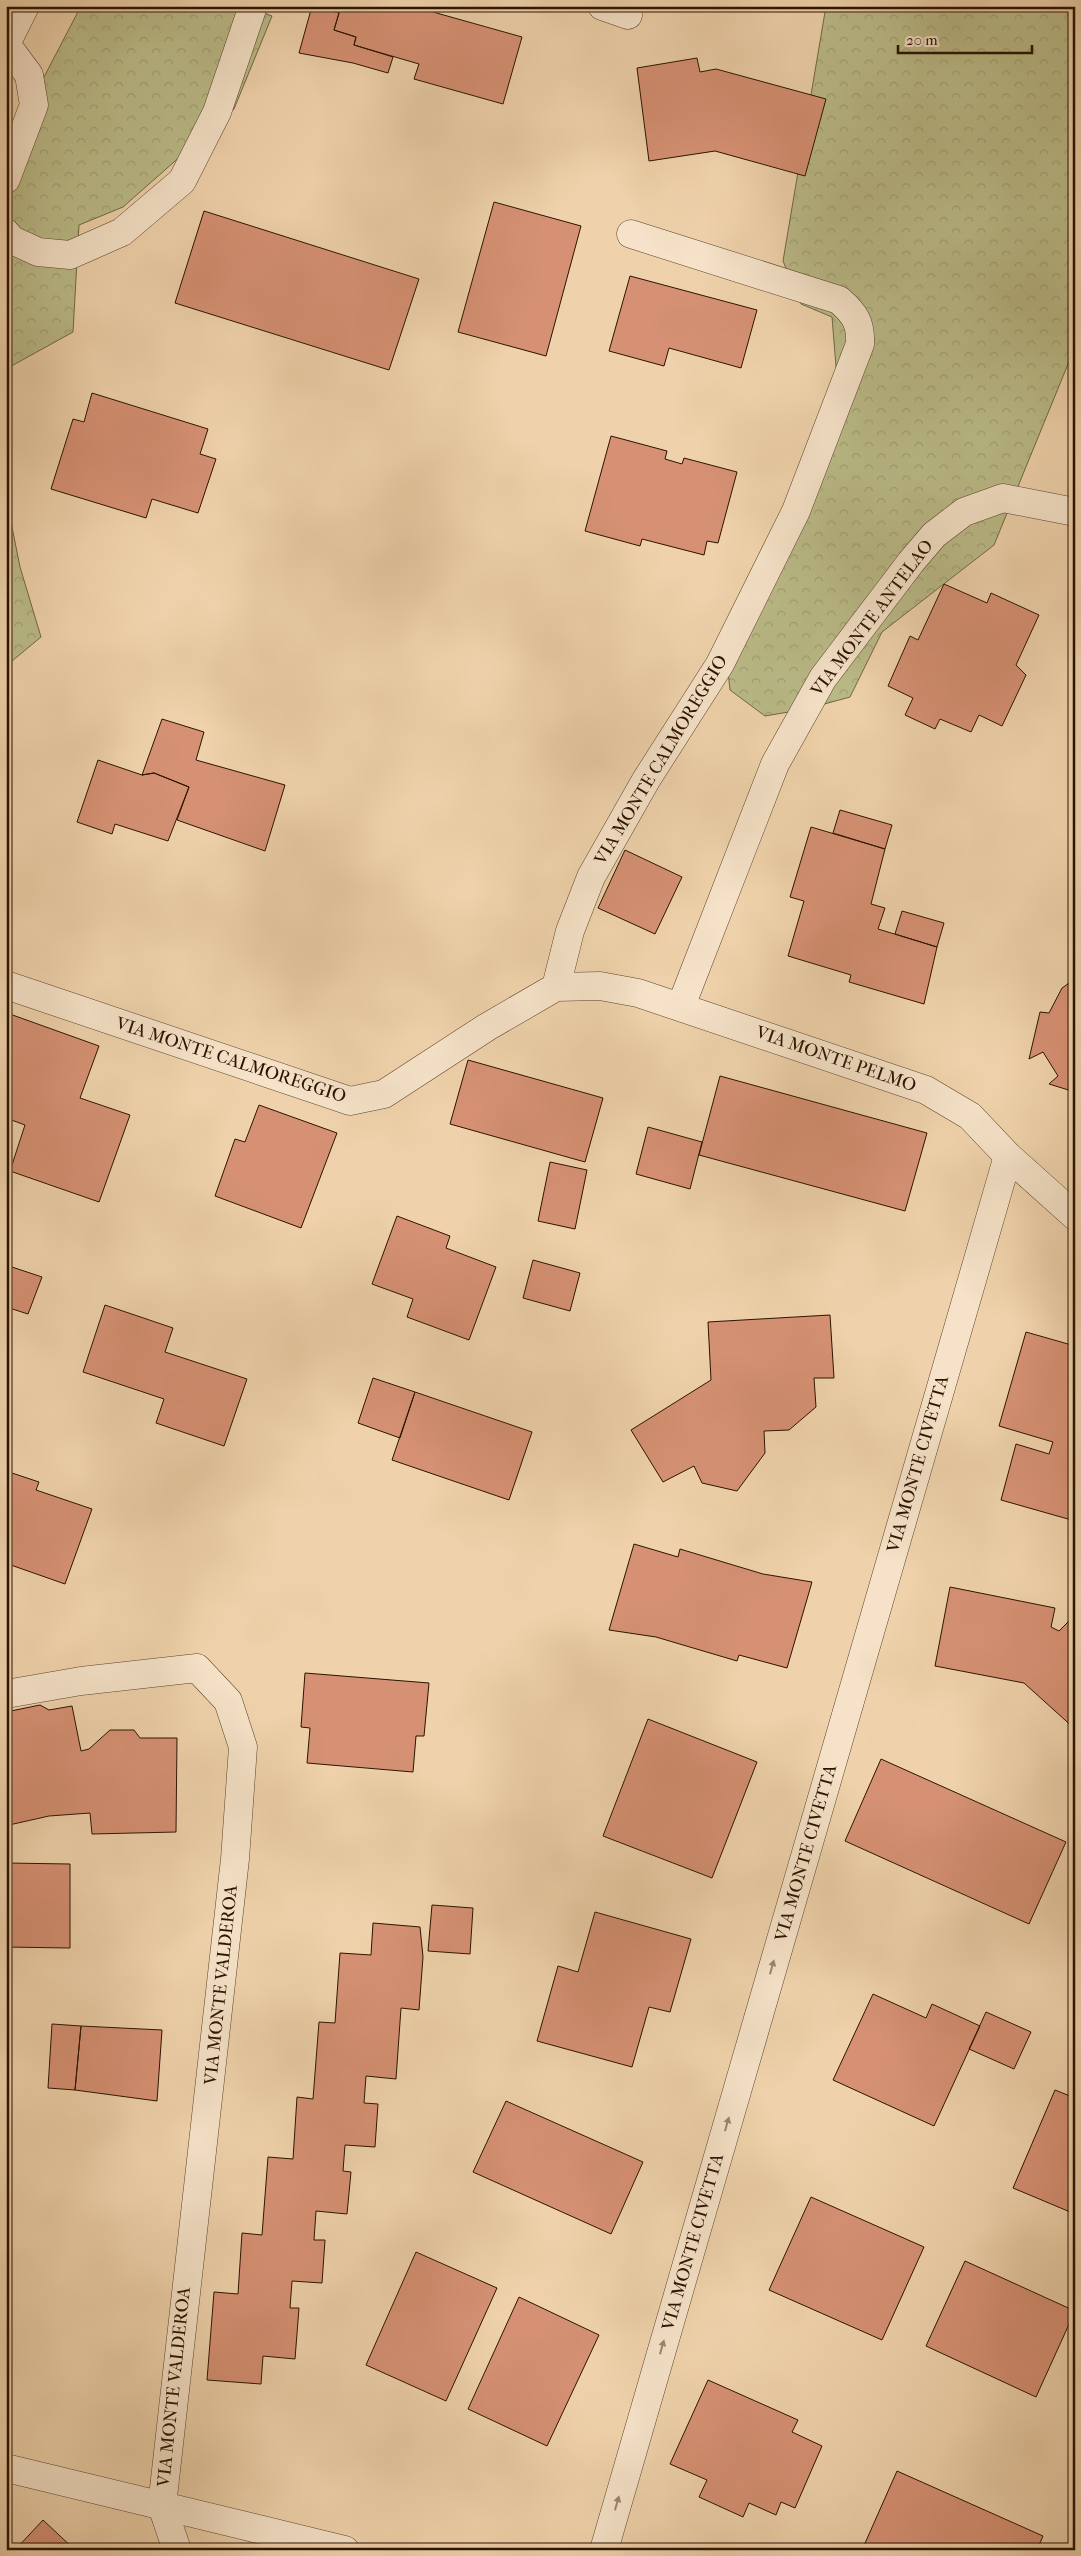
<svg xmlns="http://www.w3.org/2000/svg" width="1081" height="2556" font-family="'IM FELL French Canon',serif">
	<defs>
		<pattern id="forest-crowns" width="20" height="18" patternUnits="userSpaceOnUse" patternTransform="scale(1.25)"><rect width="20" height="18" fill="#babb88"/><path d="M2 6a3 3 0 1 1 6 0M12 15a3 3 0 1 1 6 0" fill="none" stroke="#a0a074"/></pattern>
	</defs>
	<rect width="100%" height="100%" fill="#efd2ab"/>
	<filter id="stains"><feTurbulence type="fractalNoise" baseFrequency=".004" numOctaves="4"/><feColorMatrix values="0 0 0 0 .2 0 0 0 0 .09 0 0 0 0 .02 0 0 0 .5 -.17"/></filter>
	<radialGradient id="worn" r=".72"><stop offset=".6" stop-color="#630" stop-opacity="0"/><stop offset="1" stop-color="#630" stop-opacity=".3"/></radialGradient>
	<path fill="url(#forest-crowns)" stroke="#726744" d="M81,6H247L272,16L234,109L123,207L79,225L73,332L6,369V150Z
		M826,6H1075V347L994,545L882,632L850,697L806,709L765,716L730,690L725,644L838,391L832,317L801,304L783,261Z
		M6,497L20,567L41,637L6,666Z"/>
	<path fill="#d69174" stroke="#2b1300" d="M312,6L339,13L334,30L356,37L354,45L393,57L388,73L353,63L299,53Z
		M341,6H435L433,12L522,37L503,104L414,79L419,64L354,45L356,37L334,30Z
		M697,58L700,72L716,69L826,99L805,176L715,151L649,161L637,68Z
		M494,202L581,226L546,356L458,332Z
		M204,211L419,279L389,370L175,303Z
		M630,276L757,310L741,368L669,348L664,366L609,351Z
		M92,393L208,429L200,454L216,459L198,513L152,499L146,518L51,489L73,419L84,422Z
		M611,436L667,451L665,459L682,464L684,458L737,472L718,543L707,541L704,555L642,539L640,546L585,531Z
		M944,584L987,603L991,593L1039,615L1016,665L1026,675L1002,726L979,715L971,732L940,719L935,729L905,715L913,698L888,686L910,636L918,640Z
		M162,719L204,732L196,760L285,785L265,851L177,820L189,787L154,773L142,775Z
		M98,760L142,775L154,773L189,787L168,841L115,824L112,834L77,822Z
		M840,810L892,825L885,849L833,833Z
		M811,827L885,849L871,904L885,908L878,929L937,947L924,1004L849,982L851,975L788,956L804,901L790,897Z
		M625,850L682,877L655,934L598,908Z
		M902,911L944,923L937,947L895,934Z
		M1075,979V1092L1049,1084L1058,1076L1043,1052L1029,1059L1040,1012L1049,1013L1062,988Z
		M7,1013L99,1046L80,1098L130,1115L99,1202L10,1171L25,1125L6,1118Z
		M468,1060L603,1098L585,1162L450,1124Z
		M720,1076L927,1133L905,1211L699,1155Z
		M259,1105L337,1133L301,1228L215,1196L235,1139L245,1142Z
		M648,1127L702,1142L690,1189L636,1174Z
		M550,1162L587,1170L575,1229L538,1221Z
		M397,1216L450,1236L446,1248L496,1267L469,1340L407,1317L413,1299L372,1284Z
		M533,1260L580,1273L570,1311L523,1298Z
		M6,1265L42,1277L28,1314L6,1307Z
		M105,1305L173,1328L165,1352L247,1379L224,1446L156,1423L164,1399L83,1372Z
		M830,1315L834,1378H814L816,1407L789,1430L764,1431L765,1453L737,1491L702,1483L694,1466L663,1482L631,1430L711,1380L708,1322Z
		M1026,1332L1075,1346L1073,1380L1075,1381V1521L1001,1500L1016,1444L1049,1454L1053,1442L999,1426Z
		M373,1378L415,1392L400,1438L358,1423Z
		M415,1392L532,1432L509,1500L392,1460Z
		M6,1471L39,1482L36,1490L92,1509L65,1584L8,1564L6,1568Z
		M634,1544L678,1557L680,1549L763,1574L812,1582L787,1668L739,1655L737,1661L656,1637L609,1630Z
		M950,1587L1055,1608L1051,1627L1059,1631L1075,1615V1729L1024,1683L935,1666Z
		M305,1673L429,1683L424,1736H416L413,1772L307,1763L310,1728L301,1727Z
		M40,1705L49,1710L72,1706L81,1751L89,1749L110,1730H134L140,1738H177L176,1832L92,1834L90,1813L49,1816L9,1825L6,1806V1712Z
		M648,1719L757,1762L712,1878L603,1836Z
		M881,1759L1066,1842L1029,1924L845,1841Z
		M6,1863L70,1864V1948L6,1947Z
		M432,1905L473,1908L470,1954L428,1951Z
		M595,1912L691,1939L670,2012L649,2007L632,2067L537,2041L558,1966L578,1972Z
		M373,1923L420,1927L423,1957L419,2010L401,2008L396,2079L366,2076L364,2103L378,2104L375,2147L345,2145L343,2171L351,2172L347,2214L316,2211L314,2240H325L322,2283L292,2281L290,2308H299L295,2359L263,2356L261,2384L207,2380L214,2292L238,2294L242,2233L262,2235L268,2157L293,2159L297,2097L313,2099L319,2022L335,2023L340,1953L371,1955Z
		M873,1994L926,2018L932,2004L980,2026L934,2126L833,2080Z
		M986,2012L1031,2032L1014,2069L969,2049Z
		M52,2024L81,2026L75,2090L48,2088Z
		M81,2026L162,2030L157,2101L75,2090Z
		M1055,2090L1075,2098V2214L1013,2188Z
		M506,2101L643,2162L611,2234L473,2172Z
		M811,2197L924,2247L882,2340L769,2290Z
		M416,2252L497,2288L446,2401L366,2365Z
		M965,2261L1075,2311L1036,2397L926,2346Z
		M519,2297L599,2335L547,2446L468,2409Z
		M708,2380L798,2420L792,2432L822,2446L795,2508L781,2502L776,2515L749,2503L743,2517L699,2497L707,2480L670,2464Z
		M897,2471L1043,2536L1037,2550H862Z
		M43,2520L75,2550H15Z"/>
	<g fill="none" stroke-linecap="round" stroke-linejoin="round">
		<defs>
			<path id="street" d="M602,6L628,15
				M6,44L29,75L34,105L6,179
				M6,44L25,6
				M6,233L12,240L38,252L70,255L122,232L182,181L217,112L253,6
				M6,985L350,1101L384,1094L487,1027L556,987L570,931L591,877L646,780L720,664L796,511L860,344C861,323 855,314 839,300L631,234
				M556,987L600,986L638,993L926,1090L970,1116L1008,1156L1075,1216
				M681,1006L775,764L823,678L911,562L934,535L964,512L1003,498L1075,512
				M6,1694L81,1681L197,1668L228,1701L243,1747L235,1859L162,2506L177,2550
				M6,2468L345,2550
				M604,2550L1008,1156"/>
		</defs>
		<use href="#street" stroke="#5c432b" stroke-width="29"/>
		<use href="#street" stroke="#f5e2c8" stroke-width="28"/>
	</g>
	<defs><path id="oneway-solid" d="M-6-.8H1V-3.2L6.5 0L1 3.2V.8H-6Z" transform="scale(1.25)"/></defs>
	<g fill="#9a856e">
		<use href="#oneway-solid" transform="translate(772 1967) rotate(-74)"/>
		<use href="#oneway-solid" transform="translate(727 2124) rotate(-74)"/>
		<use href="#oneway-solid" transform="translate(662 2347) rotate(-74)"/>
		<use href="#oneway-solid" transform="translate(617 2503) rotate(-74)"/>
	</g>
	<g text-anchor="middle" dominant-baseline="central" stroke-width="5" stroke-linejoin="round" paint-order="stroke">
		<g font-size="18" fill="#2b1300" stroke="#f5e2c8">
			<text transform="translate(872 618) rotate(-53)">VIA MONTE ANTELAO</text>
			<text transform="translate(661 760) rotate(-59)">VIA MONTE CALMOREGGIO</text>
			<text transform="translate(836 1059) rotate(19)">VIA MONTE PELMO</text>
			<text transform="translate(231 1060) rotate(18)">VIA MONTE CALMOREGGIO</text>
			<text transform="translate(918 1464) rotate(-74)">VIA MONTE CIVETTA</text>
			<text transform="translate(806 1853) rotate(-74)">VIA MONTE CIVETTA</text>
			<text transform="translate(221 1985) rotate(-84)">VIA MONTE VALDEROA</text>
			<text transform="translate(693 2242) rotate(-74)">VIA MONTE CIVETTA</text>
			<text transform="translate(174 2387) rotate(-84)">VIA MONTE VALDEROA</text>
		</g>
	</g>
	<rect width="1081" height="2556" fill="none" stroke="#efd2ab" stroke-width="25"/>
	<rect x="8" y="8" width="1066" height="2541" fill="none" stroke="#2b1300" stroke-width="2.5"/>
	<rect x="12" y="12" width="1056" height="2531" fill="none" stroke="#2b1300"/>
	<path d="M898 45v8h134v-8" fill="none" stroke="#2b1300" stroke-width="2.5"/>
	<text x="906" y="45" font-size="15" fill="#2b1300" stroke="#f5e2c8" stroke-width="4" paint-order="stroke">20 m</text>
	<rect width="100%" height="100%" filter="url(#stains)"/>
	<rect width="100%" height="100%" fill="url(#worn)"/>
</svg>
